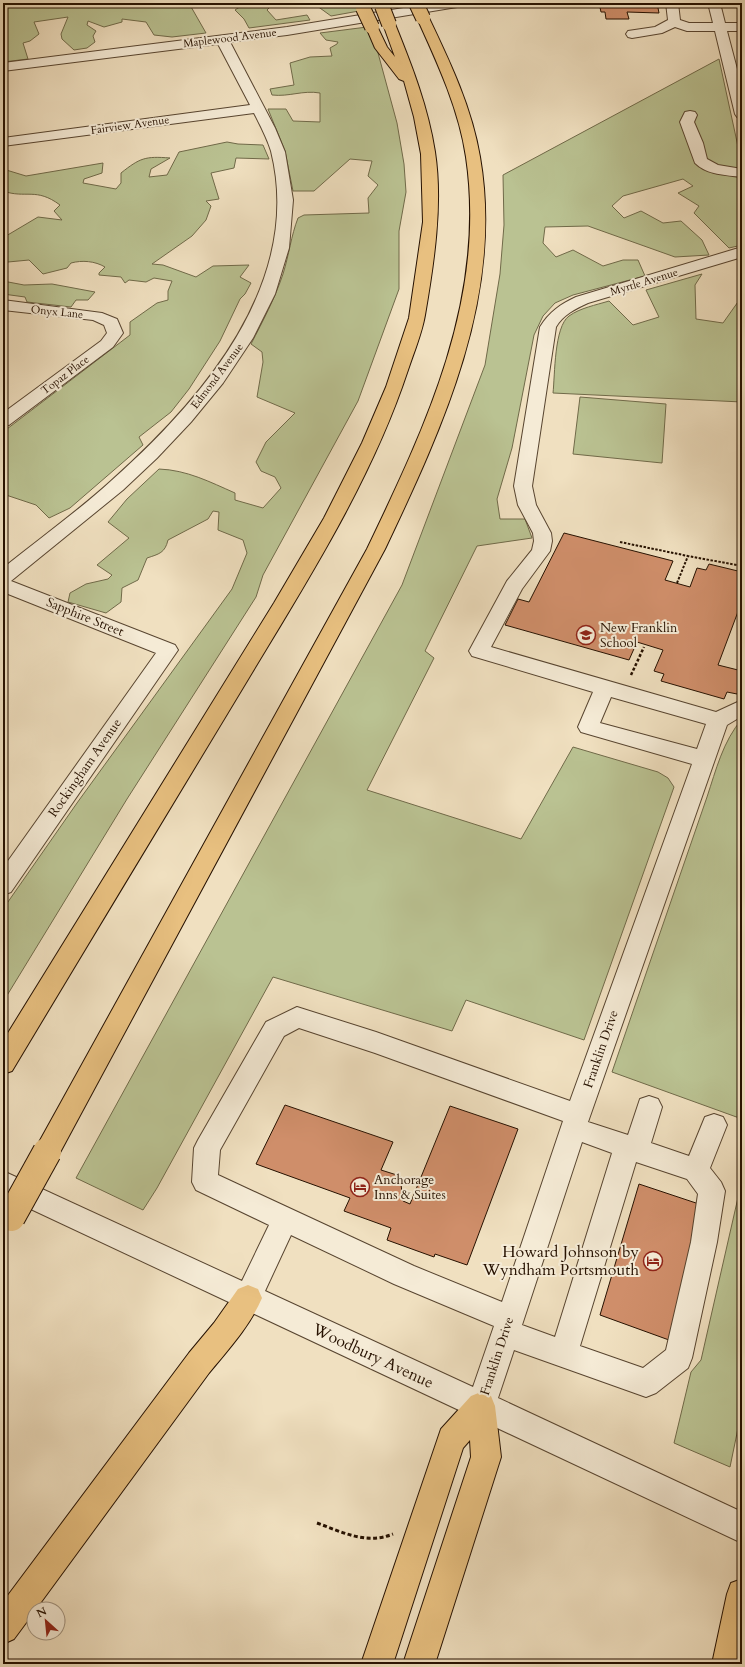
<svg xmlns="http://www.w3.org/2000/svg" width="745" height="1667" font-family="Cardo,serif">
	<rect width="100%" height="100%" fill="#f0e0c0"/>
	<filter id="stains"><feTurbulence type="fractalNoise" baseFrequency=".005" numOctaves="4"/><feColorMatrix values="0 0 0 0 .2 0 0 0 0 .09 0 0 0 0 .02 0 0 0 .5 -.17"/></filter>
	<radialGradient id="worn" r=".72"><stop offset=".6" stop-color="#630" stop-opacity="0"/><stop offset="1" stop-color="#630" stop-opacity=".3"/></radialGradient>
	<path fill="#bac292" stroke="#706a49" d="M3,3H197L190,5L206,33L172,37L154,35L146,22L122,19V22L104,27L88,21L87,25L96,31L93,36L95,42L87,48L74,50L62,39L61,34L68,17L34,22L39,34L30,41L23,43L28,59L3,62Z
		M222,3H274L267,10L276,20L307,15L310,20L249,28L244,19L235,10L241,6Z
		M313,3H356L359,11L331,16Z
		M367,27L378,53L397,123L404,164L406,192L399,231V289L358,401L263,575L256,597L127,799L3,1002V909L77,803L232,589L247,553L243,540L218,530L219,512L213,511L208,519L168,540C165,553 159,554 147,558L138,580L122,588L121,602L106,613L68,602L70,593L86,584L108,579L112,575L97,565L129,538L108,522L127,499L159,469C187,470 210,482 235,493V500L263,508L281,488L275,477L261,471L256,462L266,442L295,413L257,397L263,362L262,352L251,344C263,321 275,298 283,274C289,255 291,236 298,218L304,215L369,213L368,198L378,185L368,176L372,161L350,159L314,191H293L285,151L268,109H286L293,121L320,122V93C303,90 289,97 272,95L270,89L294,85L290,63L310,57L332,56L330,48L337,44L338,42L326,40L320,33Z
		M719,59L742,165V245L729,248L694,213L699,206L678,193L693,186L683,179L623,196L612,206L624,218L641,211L663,223L681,221L702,240L709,255L675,257L588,226L545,227L543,243L556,257L573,250L603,266L623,260H638L645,276L573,295L555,303L543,316L534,335L512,448L497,499L500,519H525L532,538L477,546L425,651L434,658L367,790L521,839L573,747L658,772L668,778L674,787L584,1040L466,1000L452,1031L273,977L157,1188L143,1210L76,1178L402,585L485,365L500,274L504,225L503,175Z
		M227,142L238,144L263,145L269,159L236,158L234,168L211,173L219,199L206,201L211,206L206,220L192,236L152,264L163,265L196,277L213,266L249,265L240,277L251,283L245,294L240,299L220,341L189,389L171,412L139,437L143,445L70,508L49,518L36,505L3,494V432L130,335V322L157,303L168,300V291L172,281L154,278L146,282L129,280L125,283L121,277L99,275V273L105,267C95,261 82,260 71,263L67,268L43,274L29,260L8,262L3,267V235L6,236L38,217L62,220L54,211L60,205C36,187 26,199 3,191V169L26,176L103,163L102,173L84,179L83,183L116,189L121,183V173C140,158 145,156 170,158L151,169L149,177L167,175L179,152Z
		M702,274L695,285L696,319L723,323L740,299L742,298V402L553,393C555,375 554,327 569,316C580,308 596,305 609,301L633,325L659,317L646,290Z
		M3,281L24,285L52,284L95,292L88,300H76L71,307L27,302L25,297L3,294Z
		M580,397L666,404L662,463L573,454Z
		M742,719V1119L612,1072L707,797C716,770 723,741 742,719Z
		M742,1180V1409L730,1467L674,1443L691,1372L701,1360Z"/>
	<path fill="#cf8e6a" stroke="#261100" d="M599,3H657L659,13L627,12L629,19H606L605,12H601Z
		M564,533L673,561L665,580L690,587L697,568L706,570L709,564L742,572V601L718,665L742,671V679L737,694L727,692L724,699L661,681L664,674L654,671L663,650L637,642L629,660L505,625L518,599L529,602Z
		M285,1105L393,1142L381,1170L400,1176L403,1201L410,1204L450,1106L518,1129L467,1265L435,1254L434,1257L387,1240L391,1228L344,1211L350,1198L256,1164Z
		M639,1184L705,1206L669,1340L600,1315Z"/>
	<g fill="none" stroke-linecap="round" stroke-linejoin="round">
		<defs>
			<path id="minor" d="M434,3H463L461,6L457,7L287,35L230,42L275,128L285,152L293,200L289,248L275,294L253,338L223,383L191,422L157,458L123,490L11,581L175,645L178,650L11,892L3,895V868L156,653L3,592V568C39,539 77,512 111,481C202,400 304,283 271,151C267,138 260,125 254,113L3,146V138L250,105L218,44L3,71V63L287,27Z
				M666,3H678L680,20L689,23H713L708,3H720L725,23H742V31H727L742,88V118L737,117L735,114L715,31H687L675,27L662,33L632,38L628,37L626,34L628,31L655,27L668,20Z
				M690,111L695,112L697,115L694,122L703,143L707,159L718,165L742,169V177C726,175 707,175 695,163L680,122L685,112Z
				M742,247V257L588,303C575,309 563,315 556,327L532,486L536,505L551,533L552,541L550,551L522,589L491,647L716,712L742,700V716L727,725L588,1122L628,1135L640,1099L649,1096L658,1099L662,1107L651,1143L689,1156L705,1117L714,1114L723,1117L727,1125L710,1168L721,1182L725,1191L717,1242L692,1358L688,1368L656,1393L646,1397L514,1350L498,1398L742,1512V1543L3,1196V1171L242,1281L269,1225L196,1190L192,1182L194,1148L198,1140L266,1022L297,1007L376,1032L570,1101L692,764L581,732L578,727L593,692L472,656L469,651L507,581L532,550L534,541L533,533L518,505L514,486L540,327C549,312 561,304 576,297ZM611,697L706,724L697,749L600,723ZM299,1028L375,1053L563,1121L502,1302L414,1266L218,1175L220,1150L284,1036ZM582,1142L612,1153L555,1337L522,1325ZM636,1162L687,1179L698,1194L691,1242L666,1350L643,1368L580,1346ZM291,1235L394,1284L494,1326L473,1387L265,1291Z
				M3,300L102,313L117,319L123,333L113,347L9,425L3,426V413L101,341L107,333L104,325L93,320L3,310Z"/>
			<path id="major" d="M481,1392L491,1396L495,1406L501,1457L435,1664H403L471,1457L470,1440L463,1448L393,1664H361L441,1429L471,1396Z
				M742,1579V1664H712L727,1594L731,1583Z"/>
			<path id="highway" d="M423,14L427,15L429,18C450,62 472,108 480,157C504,295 443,427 385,549L56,1160L47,1164L38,1160L34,1152L38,1144L367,549C426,426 487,298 466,157C459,109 437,62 417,18L419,15Z
				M389,20L393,21L395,24C412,66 428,107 435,152C443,204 434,263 425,315C422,333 414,352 408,370C372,479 309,578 250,676C171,807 91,939 12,1071L3,1074V1041L274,603L324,518L362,443L386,387L409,318L423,222L421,154L414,117L404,81L399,79L375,48L366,27L368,24H376L387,47L395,57L383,24L385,21Z
				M248,1285L258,1289L262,1298C250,1326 228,1350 209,1373L36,1609H34V1612L14,1639L3,1644V1602L189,1353L214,1323L238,1289Z"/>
		</defs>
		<use href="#minor" stroke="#584530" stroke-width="2"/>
		<use href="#major" stroke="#261100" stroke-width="2"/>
		<use href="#highway" stroke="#261100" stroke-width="2"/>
		<path stroke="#261100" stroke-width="2" stroke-dasharray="2.5 1.5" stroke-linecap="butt" d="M620,542L688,556
			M677,583L688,556L742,566"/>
		<path stroke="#261100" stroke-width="2.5" stroke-dasharray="3 2" stroke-linecap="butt" d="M631,675L644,647"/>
		<path stroke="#261100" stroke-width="3" stroke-dasharray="4 2.5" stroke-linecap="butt" d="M317,1523C342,1532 366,1545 393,1534"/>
		<use href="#minor" fill="#f5ebd6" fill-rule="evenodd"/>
		<use href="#major" fill="#e8c080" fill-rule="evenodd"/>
		<use href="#highway" fill="#e8c080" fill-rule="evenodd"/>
		<defs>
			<path id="highway-bridge-far1" d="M416,3L423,18
				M382,6L389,24
				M363,8L372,27"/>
			<path id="highway-bridge" d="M11,1217L47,1152"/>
		</defs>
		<use href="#highway-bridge-far1" stroke="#261100" stroke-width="16" stroke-linecap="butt"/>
		<use href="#highway-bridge" stroke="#261100" stroke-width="30" stroke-linecap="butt"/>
		<use href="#highway-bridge-far1" stroke="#e8c080" stroke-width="14"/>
		<use href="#highway-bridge" stroke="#e8c080" stroke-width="28"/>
	</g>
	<defs>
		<symbol id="school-ring" viewBox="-11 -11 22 22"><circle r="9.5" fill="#f5ebd6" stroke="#8f2418" stroke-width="1.5"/><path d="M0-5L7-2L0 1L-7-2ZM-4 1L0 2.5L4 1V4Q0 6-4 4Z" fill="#8f2418"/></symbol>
		<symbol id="hotel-ring" viewBox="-11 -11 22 22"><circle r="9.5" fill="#f5ebd6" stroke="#8f2418" stroke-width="1.5"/><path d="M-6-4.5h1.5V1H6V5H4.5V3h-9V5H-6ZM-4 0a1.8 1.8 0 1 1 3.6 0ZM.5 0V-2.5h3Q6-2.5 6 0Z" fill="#8f2418"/></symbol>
	</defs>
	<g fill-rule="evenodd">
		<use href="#school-ring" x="575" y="624" width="22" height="22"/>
		<use href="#hotel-ring" x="349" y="1176" width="22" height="22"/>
		<use href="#hotel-ring" x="642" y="1250" width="22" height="22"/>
	</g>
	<g text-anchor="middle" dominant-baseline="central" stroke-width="4" stroke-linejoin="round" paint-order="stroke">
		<g font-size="11" fill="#261100" stroke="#f5ebd6">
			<text transform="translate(230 38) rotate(-7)">Maplewood Avenue</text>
			<text transform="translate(130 125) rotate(-8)">Fairview Avenue</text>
			<text transform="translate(644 282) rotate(-17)">Myrtle Avenue</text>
			<text transform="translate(57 312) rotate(6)">Onyx Lane</text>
			<text transform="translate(65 375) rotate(-37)">Topaz Place</text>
			<text transform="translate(217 376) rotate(-53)">Edmond Avenue</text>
		</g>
		<g font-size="13" fill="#261100" stroke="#f5ebd6">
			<text transform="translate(85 617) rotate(22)">Sapphire Street</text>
			<text transform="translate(85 768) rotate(-55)">Rockingham Avenue</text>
			<text transform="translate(601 1049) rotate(-71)">Franklin Drive</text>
			<text transform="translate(497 1356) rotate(-72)">Franklin Drive</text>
		</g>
		<g font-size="13" fill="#261100" stroke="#f5ebd6" text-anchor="start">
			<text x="600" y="628">New Franklin<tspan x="600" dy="15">School</tspan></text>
			<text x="374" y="1180">Anchorage<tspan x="374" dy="15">Inns &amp; Suites</tspan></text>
		</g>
		<g font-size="16" fill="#261100" stroke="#f5ebd6" text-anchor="end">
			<text x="639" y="1252">Howard Johnson by<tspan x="639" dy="18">Wyndham Portsmouth</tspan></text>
		</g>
		<g font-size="16" fill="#261100" stroke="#f5ebd6">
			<text transform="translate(373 1356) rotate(25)">Woodbury Avenue</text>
		</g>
	</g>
	<rect width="745" height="1667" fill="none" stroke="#f0e0c0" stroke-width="16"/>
	<rect x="4" y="4" width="737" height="1659" fill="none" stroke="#261100" stroke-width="2"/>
	<rect x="8" y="8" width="729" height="1651" fill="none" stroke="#261100"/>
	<g transform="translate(46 1621) rotate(333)"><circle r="19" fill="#f5ebd6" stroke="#a29480"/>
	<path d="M0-3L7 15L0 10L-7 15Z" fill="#8f2418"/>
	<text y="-6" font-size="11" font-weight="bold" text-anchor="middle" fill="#261100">N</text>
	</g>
	<rect width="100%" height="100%" filter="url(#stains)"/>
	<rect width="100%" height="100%" fill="url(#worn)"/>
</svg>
